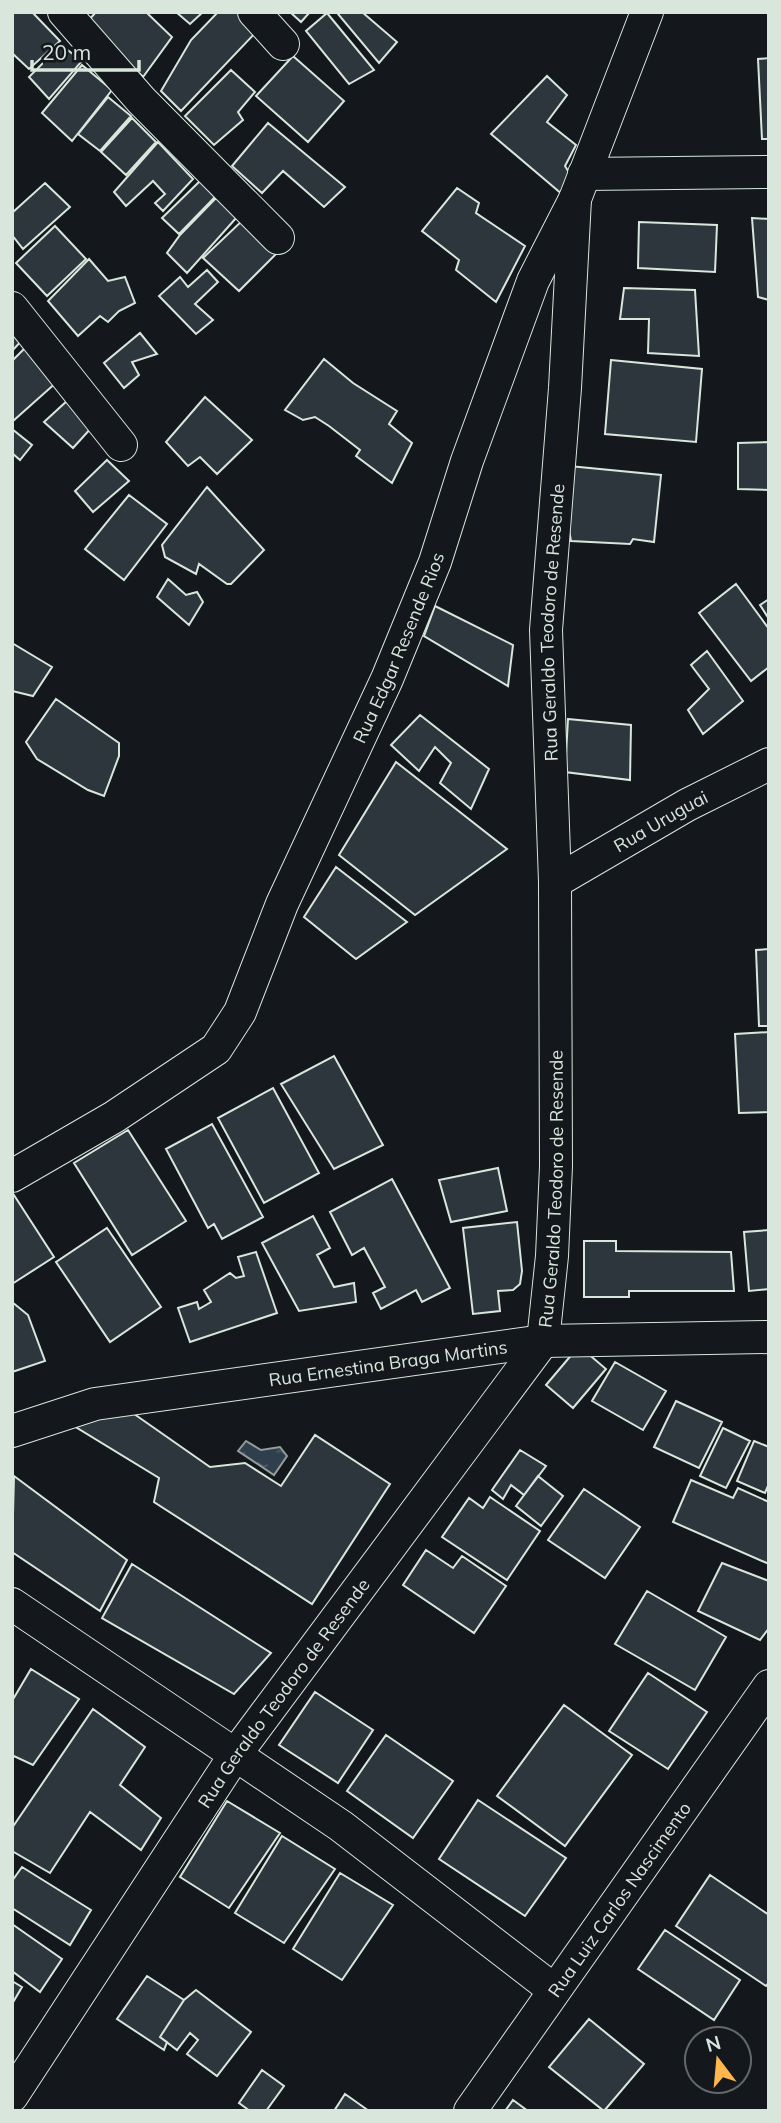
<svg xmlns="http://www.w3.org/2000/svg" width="781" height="2123" font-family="Mulish,sans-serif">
	<defs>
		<pattern id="water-ripples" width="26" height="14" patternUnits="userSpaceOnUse" patternTransform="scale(1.75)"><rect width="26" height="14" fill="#2f3f4d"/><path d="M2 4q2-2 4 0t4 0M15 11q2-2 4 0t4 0" fill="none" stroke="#4c5b66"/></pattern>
	</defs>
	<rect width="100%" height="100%" fill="#14181c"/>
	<path fill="url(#water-ripples)" stroke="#939e99" stroke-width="2" d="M246,1441L261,1450L280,1447L287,1456L274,1475L238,1451Z"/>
	<path fill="#2c363c" stroke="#d8e6dc" stroke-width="2" d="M13,12H32L60,41L29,69L12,53Z
		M96,12H146L172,37L143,77L87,22Z
		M176,12H203L190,24Z
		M218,12H242L259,29L181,111L161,91L191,40Z
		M290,12H310L301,22Z
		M341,12H362L397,42L379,63L338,14Z
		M327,13L374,70L349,84L306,31Z
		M61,45L82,61L49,99L29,77Z
		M293,56L344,101L308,142L256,96Z
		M769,58V139H762L758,59Z
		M82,65L112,90L72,141L42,113Z
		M231,70L255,92L238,112L243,120L214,145L185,116Z
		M547,76L567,95L547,122L576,145L565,166L573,179L563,195L491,134Z
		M108,97L131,116L100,151L78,134Z
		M132,118L156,142L126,175L101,152Z
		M268,123L345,187L324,207L283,171L262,193L232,166Z
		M158,142L193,179L163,211L155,203L165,194L153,181L126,206L114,192Z
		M200,181L215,197L179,234L162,218Z
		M45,183L70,207L23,249L12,235V213Z
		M457,188L479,203L476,213L525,246L496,302L456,270L459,260L422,231Z
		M216,198L237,217L187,273L167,253L180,235Z
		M246,217L281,249L239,291L203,258Z
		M752,218L769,219V300L758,297Z
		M639,222L717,225L715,272L638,268Z
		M55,226L86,259L47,296L16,263Z
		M89,259L108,281L125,277L135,303L119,311L108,322L100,316L78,336L48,301Z
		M207,270L218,282L195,304L213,320L196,334L159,296L180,277L188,287Z
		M624,288L695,290L699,356L648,353L649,319H620Z
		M12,320L26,336L12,351Z
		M140,333L157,354L132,362L139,375L124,388L104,363Z
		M27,346L58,381L13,421L12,361Z
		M324,359L353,383L397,411L389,424L412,443L392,483L356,456L360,450L329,426L315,417L303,420L285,410Z
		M611,360L702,369L696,442L605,434Z
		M205,397L252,440L217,474L200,457L188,466L166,442Z
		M68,400L93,426L73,448L44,422Z
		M12,429L32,445L20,460L12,453Z
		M769,442V490L738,489V443Z
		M107,460L129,481L93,512L75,491Z
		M569,466L661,475L654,542L633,539L630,544L571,541L568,525Z
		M207,487L264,550L231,584H227L199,564L196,574L165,557L162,545Z
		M129,495L167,524L124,580L85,549Z
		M168,579L186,595L197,592L203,602L189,625L157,597Z
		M736,584L769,629V667L751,681L699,613Z
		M769,599V619L760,605Z
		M435,606L513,645L508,686L424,636Z
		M12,643L52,667L33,696L12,691Z
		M707,651L743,701L703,734L688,710L709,689L691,665Z
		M56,699L119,743V756L104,796L88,790L37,759L26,742Z
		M420,715L489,769L471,809L440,783L451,763L435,747L419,771L391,745Z
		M568,719L631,725L630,780L565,772Z
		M396,762L507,849L415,915L339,855Z
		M336,867L407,922L356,959L304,917Z
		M769,949V1026H759L756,950Z
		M769,1032V1112L739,1113L735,1034Z
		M334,1056L383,1145L334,1169L281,1084Z
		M273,1088L319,1173L264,1203L218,1118Z
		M212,1124L263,1217L222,1239L214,1224L208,1228L166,1149Z
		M128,1130L186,1221L132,1255L74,1163Z
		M498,1168L507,1211L451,1222L439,1180Z
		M392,1179L450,1288L422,1302L416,1290L381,1309L373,1293L385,1287L364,1248L352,1255L330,1212Z
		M12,1192L54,1257L12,1284Z
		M313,1216L330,1248L317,1255L334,1287L354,1283L356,1302L299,1311L262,1243Z
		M517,1222L522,1271L520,1284L513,1290L498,1291L500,1311L473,1314L463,1228Z
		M107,1228L161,1307L110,1342L56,1262Z
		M769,1230V1289L749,1291L744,1232Z
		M584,1241H616V1251L731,1252L734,1291H629V1297H584Z
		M256,1252L277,1313L190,1342L178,1308L197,1302L199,1309L211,1302L204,1290L230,1273L236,1278L244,1276L238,1257Z
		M12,1302L28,1315L45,1361L12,1372Z
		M579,1346L606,1369L573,1408L546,1385Z
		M615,1362L666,1391L643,1430L592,1401Z
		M676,1401L722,1422L699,1468L654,1447Z
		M127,1409L210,1467L245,1463L281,1486L315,1435L390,1484L312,1604L154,1502L159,1478L74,1426Z
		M723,1428L750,1441L726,1488L700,1476Z
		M754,1441L769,1447V1483L765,1493L737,1481Z
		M520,1450L546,1466L524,1495L511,1485L503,1499L492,1490Z
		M14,1476L127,1560L100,1611L12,1552Z
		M538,1476L563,1496L541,1526L516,1506Z
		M691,1480L733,1498L738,1488L769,1502V1564L673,1522Z
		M584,1489L640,1527L605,1578L548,1540Z
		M490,1497L540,1531L507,1580L442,1537L469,1498L483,1508Z
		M426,1550L453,1568L462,1556L506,1586L474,1633L403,1585Z
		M722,1563L769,1581V1628L760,1640L698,1611Z
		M132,1564L271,1653L234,1694L102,1618Z
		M647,1591L726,1637L695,1690L615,1644Z
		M31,1669L79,1699L33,1765L14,1756L12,1760V1701Z
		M648,1673L707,1712L668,1769L609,1731Z
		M315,1692L373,1730L338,1783L279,1745Z
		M564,1705L632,1755L565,1846L497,1796Z
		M93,1709L145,1747L120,1785L161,1818L141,1850L90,1812L50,1873L12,1851V1828Z
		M386,1735L453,1781L413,1838L347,1791Z
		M478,1800L566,1858L525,1916L439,1859Z
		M227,1801L280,1833L229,1908L180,1877Z
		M282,1836L335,1869L284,1943L235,1913Z
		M22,1867L91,1910L70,1945L12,1908V1881Z
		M340,1873L393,1905L342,1980L293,1949Z
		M710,1875L769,1915V1982L766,1986L676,1926Z
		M12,1924L62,1959L40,1992L12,1971Z
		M665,1930L740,1980L714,2020L638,1969Z
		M147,1976L184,2000L160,2037L167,2042L164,2050L117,2019Z
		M12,1981L22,1987L12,2004Z
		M196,1990L251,2032L217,2076L187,2054L198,2040L190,2033L177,2050L160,2037L184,2000Z
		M589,2019L644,2064L604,2111L549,2067Z
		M262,2070L284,2086L266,2111H250L239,2103Z
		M345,2094L369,2111H334Z
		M513,2100L528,2111H505Z"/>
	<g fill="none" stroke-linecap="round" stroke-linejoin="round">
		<defs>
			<g id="street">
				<path d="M64,12L141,100L278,238"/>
				<path d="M254,12L283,44"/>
				<path d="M584,174L769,172"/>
				<path d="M12,308L121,445"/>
				<path id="s1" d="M555,882L687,805L769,764"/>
				<path id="s2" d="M12,1176L114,1117L216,1049L240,1012L282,904L387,679L435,562L467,461L533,281L575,199L647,12"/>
				<path id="s3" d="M12,1431L95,1404L543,1341L769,1337"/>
				<path d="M12,1604L341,1826L554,1990"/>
				<path id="s4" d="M12,2096L235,1755L543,1341L552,1256L556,1166L555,882L546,630L565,388L575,199"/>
				<path id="s5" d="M470,2111L769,1686"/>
			</g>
		</defs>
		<use href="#street" stroke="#d8e6dc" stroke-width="34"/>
		<use href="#street" stroke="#14181c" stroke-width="32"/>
	</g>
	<g text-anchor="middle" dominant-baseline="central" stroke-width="5" stroke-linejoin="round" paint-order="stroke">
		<g font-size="18" fill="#d8e6dc" stroke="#14181c">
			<text stroke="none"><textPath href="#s4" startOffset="1643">Rua Geraldo Teodoro de Resende</textPath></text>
			<text stroke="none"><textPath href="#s2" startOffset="682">Rua Edgar Resende Rios</textPath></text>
			<text stroke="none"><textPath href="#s1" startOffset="122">Rua Uruguai</textPath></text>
			<text stroke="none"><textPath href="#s4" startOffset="1076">Rua Geraldo Teodoro de Resende</textPath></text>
			<text stroke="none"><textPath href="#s3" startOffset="383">Rua Ernestina Braga Martins</textPath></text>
			<text stroke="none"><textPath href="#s4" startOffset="486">Rua Geraldo Teodoro de Resende</textPath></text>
			<text stroke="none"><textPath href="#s5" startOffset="259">Rua Luiz Carlos Nascimento</textPath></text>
		</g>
	</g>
	<rect width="781" height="2123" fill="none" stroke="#d8e6dc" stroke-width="28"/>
	<g transform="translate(718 2060) rotate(344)"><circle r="33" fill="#14181c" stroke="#626a69" stroke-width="2"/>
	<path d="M0-5L12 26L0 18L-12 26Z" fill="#ffb74d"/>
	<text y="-10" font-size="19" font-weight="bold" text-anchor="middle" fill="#d8e6dc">N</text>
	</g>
	<path d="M32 60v10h107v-10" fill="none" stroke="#d8e6dc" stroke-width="3.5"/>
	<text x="42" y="60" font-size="21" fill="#d8e6dc" stroke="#14181c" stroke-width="5" paint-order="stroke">20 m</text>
</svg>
